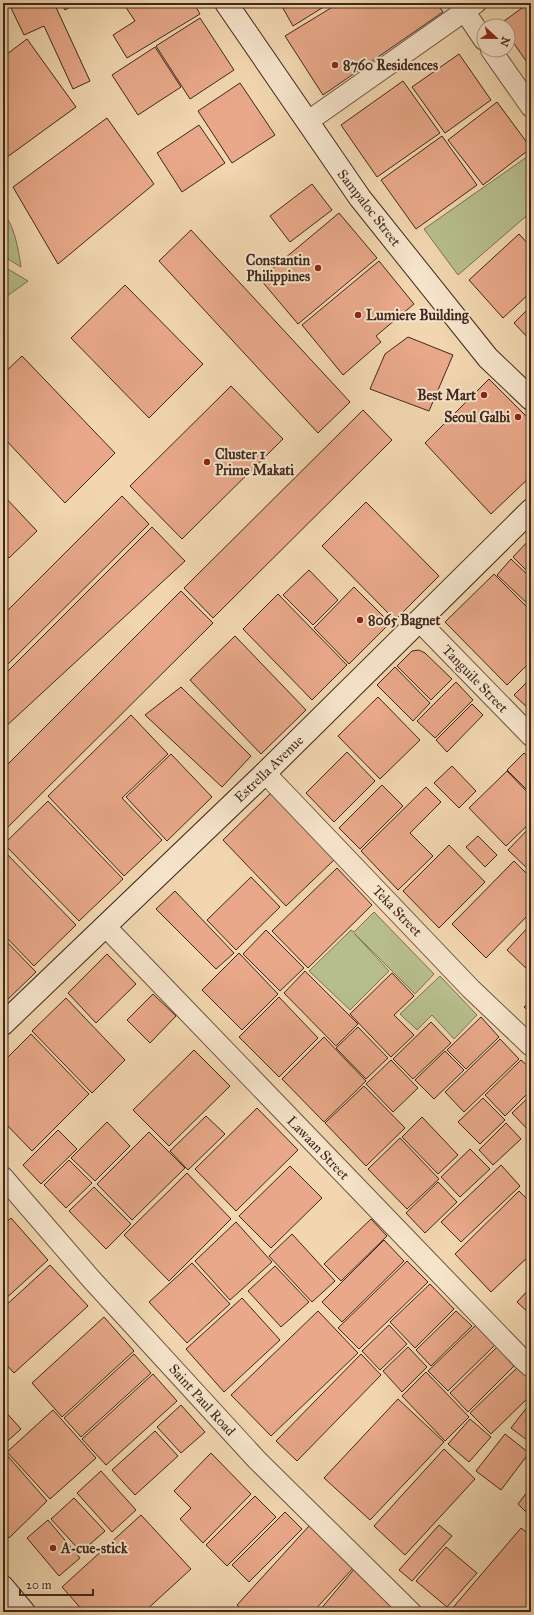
<svg xmlns="http://www.w3.org/2000/svg" width="534" height="1615" font-family="'IM FELL Great Primer',serif">
	<rect width="100%" height="100%" fill="#f1d6af"/>
	<filter id="stains"><feTurbulence type="fractalNoise" baseFrequency=".005" numOctaves="4"/><feColorMatrix values="0 0 0 0 .2 0 0 0 0 .09 0 0 0 0 .02 0 0 0 .5 -.17"/></filter>
	<radialGradient id="worn" r=".72"><stop offset=".6" stop-color="#630" stop-opacity="0"/><stop offset="1" stop-color="#630" stop-opacity=".3"/></radialGradient>
	<path fill="#b7be8d" stroke="#7c7255" d="M531,154V212L458,275L424,229Z
		M3,212C15,227 18,248 21,267L3,256Z
		M3,266L28,281L3,299Z
		M374,912L434,974L415,994L354,933L389,971L350,1010L309,971L351,930L354,932Z
		M440,976L477,1015L454,1039L432,1015L417,1030L400,1014Z"/>
	<path fill="#e8a889" stroke="#40271d" d="M17,3H54L90,81L73,89L44,26L24,35L10,6Z
		M61,3H77L65,10Z
		M123,3H194L200,14L127,58L113,35L135,21Z
		M280,3H330L293,26Z
		M339,3H437L443,12L323,95L285,36Z
		M529,3H531V68L508,35V26H502L500,24Z
		M200,18L234,70L190,99L156,46Z
		M27,39L76,107L3,160V57Z
		M155,47L181,87L138,115L112,75Z
		M459,54L491,100L445,133L412,87Z
		M403,81L440,133L377,177L341,125Z
		M240,83L275,135L232,163L198,111Z
		M497,102L531,148L483,185L448,140Z
		M107,118L154,184L58,264L13,187Z
		M199,125L225,163L182,192L157,153Z
		M442,136L477,185L416,229L381,180Z
		M312,184L332,210L290,242L270,216Z
		M339,213L377,258L298,324L260,279Z
		M191,230L350,402L318,433L159,261Z
		M519,234L531,247V292L503,318L469,280Z
		M379,261L414,304L376,336L381,342L343,375L302,325Z
		M125,285L203,364L149,418L71,338Z
		M531,306V341L514,323Z
		M408,337L453,355L429,411L370,389L385,354Z
		M22,356L115,453L65,503L3,437V374Z
		M489,379L531,421V476L491,514L425,443Z
		M231,386L283,439L182,539L130,486Z
		M363,410L392,440L213,618L184,588Z
		M3,495L37,531L9,558L3,552Z
		M122,496L149,524L3,669V615Z
		M366,502L439,576L395,620L322,546Z
		M152,527L185,561L3,729V676Z
		M531,538V575L513,557Z
		M511,559L531,578V607L497,575Z
		M309,570L338,600L313,625L283,595Z
		M494,574L531,611V661L507,685L445,622Z
		M354,587L390,623L349,664L314,628Z
		M181,591L213,623L3,832V769Z
		M278,594L347,665L312,700L243,629Z
		M235,636L306,710L261,754L190,680Z
		M419,650L425,653L452,679L431,700L397,666L412,651Z
		M395,667L430,703L413,721L377,685Z
		M531,678V711L514,695Z
		M456,682L473,700L435,738L417,721Z
		M181,687L251,756L222,787L145,715Z
		M378,697L420,740L380,779L338,736Z
		M472,704L483,715L447,752L436,740Z
		M131,715L168,754L122,798L162,840L124,876L48,796Z
		M347,752L375,781L334,822L306,793Z
		M524,753L531,760V794L507,770Z
		M171,754L212,797L167,841L126,797Z
		M452,766L476,791L459,808L434,783Z
		M507,771L531,796V822L506,846L469,808Z
		M382,785L403,806L360,849L339,828Z
		M426,787L441,802L410,833L433,856L398,890L361,851Z
		M271,793L335,859L286,906L223,840Z
		M48,801L123,879L79,921L4,844Z
		M531,826V872L508,850Z
		M478,836L497,855L485,867L466,847Z
		M449,845L485,882L439,928L403,891Z
		M3,850L76,925L34,966L3,934Z
		M514,861L531,878V912L486,958L452,924Z
		M337,868L372,905L308,968L272,931Z
		M251,877L280,907L236,950L207,920Z
		M175,891L234,953L216,969L156,909Z
		M531,924V973L507,950Z
		M266,930L304,968L280,991L243,954Z
		M3,938L36,972L3,1004Z
		M239,953L278,994L242,1030L202,990Z
		M107,954L136,984L96,1023L68,993Z
		M305,971L358,1024L336,1046L284,993Z
		M392,973L414,996L394,1015L414,1035L391,1057L350,1014Z
		M153,994L176,1016L150,1043L127,1020Z
		M279,997L318,1038L279,1077L239,1037Z
		M66,998L125,1060L92,1093L32,1031Z
		M531,1000V1013L524,1007Z
		M481,1017L499,1037L466,1069L447,1050Z
		M431,1022L451,1043L413,1079L393,1059Z
		M358,1027L388,1058L366,1079L336,1048Z
		M31,1034L89,1094L32,1151L3,1121V1062Z
		M324,1037L366,1081L324,1122L282,1079Z
		M500,1039L519,1059L464,1112L445,1092Z
		M194,1050L230,1086L169,1146L133,1110Z
		M445,1051L464,1070L434,1099L415,1080Z
		M391,1060L418,1088L393,1112L366,1084Z
		M521,1060L531,1069V1090L505,1116L485,1095Z
		M364,1086L405,1128L366,1166L325,1123Z
		M531,1095V1133L512,1113Z
		M483,1098L505,1120L480,1144L458,1122Z
		M257,1108L298,1150L236,1211L195,1169Z
		M206,1116L225,1134L188,1170L170,1151Z
		M422,1117L458,1155L438,1174L402,1137Z
		M107,1122L130,1146L95,1181L71,1158Z
		M506,1123L521,1139L493,1165L479,1150Z
		M58,1130L77,1149L41,1184L23,1165Z
		M149,1132L185,1168L132,1220L97,1184Z
		M400,1138L439,1179L407,1209L368,1169Z
		M470,1149L490,1169L460,1197L441,1177Z
		M69,1160L92,1183L66,1208L44,1185Z
		M501,1165L520,1186L461,1242L441,1222Z
		M290,1166L322,1198L271,1248L239,1216Z
		M187,1173L231,1219L169,1281L124,1235Z
		M438,1182L457,1202L425,1233L406,1213Z
		M94,1187L131,1224L106,1249L69,1211Z
		M519,1191L531,1203V1254L491,1292L455,1254Z
		M11,1218L48,1260L3,1301V1225Z
		M371,1219L387,1236L341,1281L324,1264Z
		M236,1222L272,1262L230,1300L195,1261Z
		M292,1234L335,1281L312,1302L269,1256Z
		M384,1240L404,1261L342,1322L322,1302Z
		M407,1261L428,1282L359,1349L338,1328Z
		M192,1263L230,1304L187,1343L149,1302Z
		M50,1265L88,1306L14,1373L3,1361V1308Z
		M275,1266L309,1302L281,1327L248,1291Z
		M430,1284L454,1309L415,1348L390,1322Z
		M531,1287V1315L517,1302Z
		M242,1298L280,1340L224,1392L186,1349Z
		M318,1311L358,1353L271,1436L231,1395Z
		M456,1311L472,1326L431,1366L416,1350Z
		M104,1317L134,1351L62,1417L32,1383Z
		M389,1325L407,1344L380,1370L362,1351Z
		M476,1325L495,1345L448,1391L428,1371Z
		M408,1347L427,1367L402,1392L383,1371Z
		M497,1347L514,1366L468,1412L450,1393Z
		M134,1354L151,1373L81,1437L64,1418Z
		M361,1354L381,1375L297,1461L276,1441Z
		M519,1366L531,1378V1395L491,1434L470,1413Z
		M426,1372L469,1417L445,1441L402,1396Z
		M153,1374L177,1401L106,1465L82,1439Z
		M398,1399L444,1442L370,1520L324,1478Z
		M531,1402V1443L511,1428Z
		M181,1405L205,1432L181,1453L157,1427Z
		M3,1409L21,1429L3,1445Z
		M53,1410L96,1458L50,1499L7,1452Z
		M470,1419L491,1437L469,1462L448,1444Z
		M155,1431L178,1456L135,1495L112,1470Z
		M505,1434L529,1453L501,1490L476,1471Z
		M444,1449L475,1479L405,1555L374,1526Z
		M211,1453L251,1494L203,1543L180,1519L191,1508L174,1491Z
		M6,1454L47,1501L9,1538L3,1531V1456Z
		M101,1471L136,1510L112,1532L77,1493Z
		M531,1487V1508L527,1513L518,1504Z
		M255,1496L276,1517L227,1566L206,1545Z
		M74,1498L105,1531L81,1552L51,1519Z
		M285,1512L302,1529L249,1582L232,1565Z
		M141,1515L191,1569L144,1612H84L62,1587Z
		M48,1520L80,1558L59,1576L27,1538Z
		M439,1525L452,1536L412,1581L399,1570Z
		M309,1526L354,1567L313,1612H245L237,1605Z
		M521,1528L531,1536V1612L450,1611Z
		M446,1547L477,1573L447,1607L416,1581Z
		M356,1567L401,1606L396,1612H320L319,1611Z"/>
	<g fill="none" stroke-linecap="round" stroke-linejoin="round">
		<defs>
			<path id="street" d="M459,3L484,40
				M491,50L531,107
				M307,122L476,3
				M419,621L531,736
				M265,773L471,989L531,1046
				M106,927L523,1360L531,1367
				M3,1177L92,1280L257,1460L411,1612"/>
			<path id="secondary" d="M226,3L360,198L488,358L531,399
				M3,1024L265,773L531,510
				M3,1587L24,1612"/>
		</defs>
		<use href="#street" stroke="#6c5342" stroke-width="22"/>
		<use href="#secondary" stroke="#40271d" stroke-width="24"/>
		<use href="#street" stroke="#f6e4cb" stroke-width="20"/>
		<use href="#secondary" stroke="#f6e4cb" stroke-width="22"/>
	</g>
	<g fill="#8f2418" stroke="#f6e4cb" stroke-width="1.5">
		<circle cx="335" cy="65" r="4"/>
		<circle cx="318" cy="268" r="4"/>
		<circle cx="358" cy="315" r="4"/>
		<circle cx="484" cy="395" r="4"/>
		<circle cx="518" cy="417" r="4"/>
		<circle cx="207" cy="462" r="4"/>
		<circle cx="360" cy="620" r="4"/>
		<circle cx="53" cy="1548" r="4"/>
	</g>
	<g text-anchor="middle" dominant-baseline="central" stroke-width="4" stroke-linejoin="round" paint-order="stroke">
		<g font-size="14" font-weight="bold" fill="#40271d" stroke="#f6e4cb" text-anchor="start">
			<text x="343" y="65">8760 Residences</text>
			<text x="310" y="260" text-anchor="end">Constantin<tspan x="310" dy="16">Philippines</tspan></text>
			<text x="366" y="315">Lumiere Building</text>
			<text x="476" y="395" text-anchor="end">Best Mart</text>
			<text x="510" y="417" text-anchor="end">Seoul Galbi</text>
			<text x="215" y="454">Cluster 1<tspan x="215" dy="16">Prime Makati</tspan></text>
			<text x="368" y="620">8065 Bagnet</text>
			<text x="61" y="1548">A-cue-stick</text>
		</g>
		<g font-size="14" fill="#40271d" stroke="#f6e4cb">
			<text transform="translate(369 208) rotate(52)">Sampaloc Street</text>
			<text transform="translate(475 679) rotate(46)">Tanguile Street</text>
			<text transform="translate(269 769) rotate(-44)">Estrella Avenue</text>
			<text transform="translate(397 911) rotate(46)">Teka Street</text>
			<text transform="translate(318 1148) rotate(46)">Lawaan Street</text>
			<text transform="translate(202 1400) rotate(48)">Saint Paul Road</text>
		</g>
	</g>
	<rect width="534" height="1615" fill="none" stroke="#f1d6af" stroke-width="16"/>
	<rect x="4" y="4" width="526" height="1607" fill="none" stroke="#40271d" stroke-width="2"/>
	<rect x="8" y="8" width="518" height="1599" fill="none" stroke="#40271d"/>
	<g transform="translate(496 38) rotate(112)"><circle r="19" fill="#f6e4cb" stroke="#ad9885"/>
	<path d="M0-3L7 15L0 10L-7 15Z" fill="#8f2418"/>
	<text y="-6" font-size="11" font-weight="bold" text-anchor="middle" fill="#40271d">N</text>
	</g>
	<path d="M20 1589v6h73v-6" fill="none" stroke="#40271d" stroke-width="2"/>
	<text x="26" y="1589" font-size="12" fill="#40271d" stroke="#f6e4cb" stroke-width="3" paint-order="stroke">20 m</text>
	<rect width="100%" height="100%" filter="url(#stains)"/>
	<rect width="100%" height="100%" fill="url(#worn)"/>
</svg>
